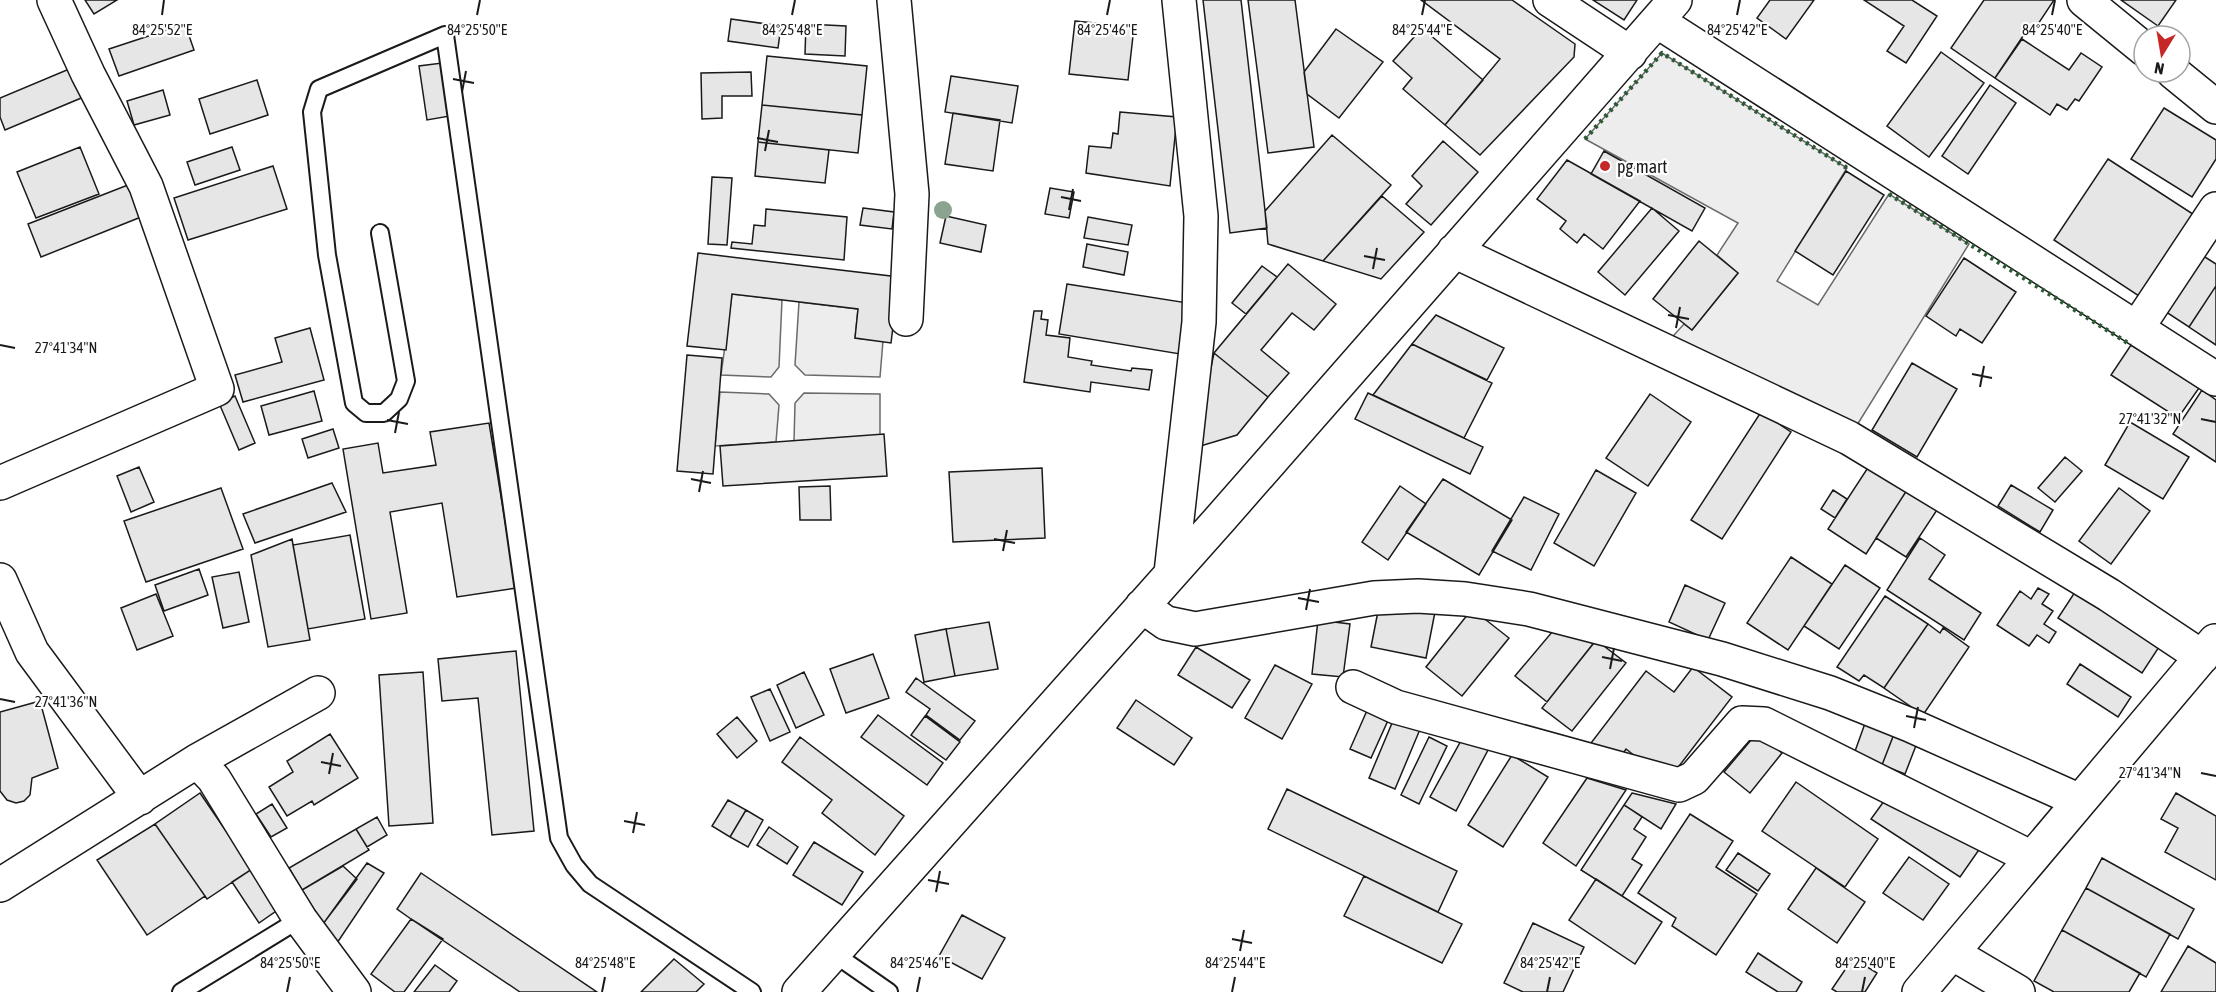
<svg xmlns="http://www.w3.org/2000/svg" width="2216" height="992" font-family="'Asap Condensed',sans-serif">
	<rect width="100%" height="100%" fill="#fff"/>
	<path fill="#ededed" stroke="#6a6a6a" stroke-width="1.5" d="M1662,53L1847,168L1777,281L1818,305L1889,194L1969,244L1854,430L1673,344L1674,335L1684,324L1692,330L1738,273L1717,255L1738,223L1585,139Z
		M732,294L782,300L779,367L771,377L721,375Z
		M799,302L858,309L855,338L883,341L880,377L805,375L795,365Z
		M720,392L769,394L779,405L776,442L715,446Z
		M804,393L880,394V435L794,441L795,403Z"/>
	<path fill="#e6e6e6" stroke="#1a1a1a" stroke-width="1.5" d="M85,0H117L94,14Z
		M1203,0H1241L1267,228L1230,233Z
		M1248,0H1295L1314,147L1268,153Z
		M1421,0H1512L1575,44L1574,57L1480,155L1445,125L1500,59Z
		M1593,0H1637L1624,20Z
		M1770,0H1814L1786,39L1757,18Z
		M1864,0H1912L1937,16L1906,63L1887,51L1904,26Z
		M1984,0H2054L2032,33L2027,30L1995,78L1951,48Z
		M2121,0H2176L2158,26Z
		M731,19L781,26L778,48L728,41Z
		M1075,21L1134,27L1128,80L1069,74Z
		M185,24L194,50L119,76L109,49Z
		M806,24L846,26L845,56L805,54Z
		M1422,28L1483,80L1445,125L1403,89L1412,78L1393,61Z
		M1336,29L1383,62L1339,118L1307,94L1304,72Z
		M2022,39L2069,70L2081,53L2102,67L2079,101L2075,99L2067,110L2057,104L2050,115L1995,78Z
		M1941,52L1984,83L1929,157L1887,126Z
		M767,56L867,66L862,115L762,105Z
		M442,63L450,116L427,120L419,66Z
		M74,67L86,96L5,130L0,117V98Z
		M751,72L752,96H722V118L702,119L701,73Z
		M951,76L1018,86L1012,123L945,112Z
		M257,80L268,115L210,134L199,99Z
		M1990,85L2016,103L1968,174L1942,156Z
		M163,90L170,115L134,125L127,101Z
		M762,105L862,115L858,153L758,142Z
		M2164,108L2216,140V159L2192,197L2131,159Z
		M1120,112L1177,117L1170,186L1086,173L1089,146L1111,148L1113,133L1118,134Z
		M953,113L1000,120L993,171L945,164Z
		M1332,135L1391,185L1323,261L1268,244L1265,211Z
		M1443,141L1478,172L1431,225L1406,204L1422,186L1412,176Z
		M758,142L829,150L825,183L755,176Z
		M80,147L99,194L36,218L17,172Z
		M232,147L240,170L195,185L187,162Z
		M1604,151L1705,208L1692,231L1591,174Z
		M2108,159L2199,218L2145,300L2054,240Z
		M1567,160L1640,201L1603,249L1584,234L1577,243L1560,229L1566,221L1537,199Z
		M273,166L287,209L188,240L174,198Z
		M1846,171L1884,195L1833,275L1795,251Z
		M712,177L732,178L727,245L708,244Z
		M133,183L146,215L41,257L28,224Z
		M1050,188L1074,192L1069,218L1045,214Z
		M1382,196L1424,232L1381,279L1323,261Z
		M863,208L894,212L892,229L860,225Z
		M1652,208L1679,231L1625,295L1598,272Z
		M766,209L847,217L844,260L731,248L732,242L752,244L754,225L765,226Z
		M946,216L986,225L981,252L940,243Z
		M1088,217L1132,225L1128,245L1084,238Z
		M1699,241L1738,273L1692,330L1653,299Z
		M1087,244L1128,252L1124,275L1083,267Z
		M2197,252L2216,264V286L2189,327L2160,308Z
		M698,253L899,277L891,343L855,338L858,309L732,294L726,350L687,346Z
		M1964,258L2016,292L1982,343L1960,329L1956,336L1926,316Z
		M1288,264L1336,304L1314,330L1292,313L1261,350L1289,373L1268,397L1214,353Z
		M1262,266L1277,277L1246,314L1232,303Z
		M1067,284L1188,303L1180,354L1059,334Z
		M2216,286V345L2189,327Z
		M1034,311H1042L1041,319L1048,320L1046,335L1070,338L1068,357L1092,361L1091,365L1131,371L1132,368L1152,370L1149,390L1091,382L1090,392L1024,382Z
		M1436,315L1504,348L1487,380L1412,344Z
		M310,328L324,380L243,402L235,375L282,362L275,338Z
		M1412,344L1492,383L1464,438L1373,395Z
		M2131,345L2199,388L2178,418L2111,375Z
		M1214,353L1268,397L1237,435L1194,448Z
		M687,355L722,358L713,474L677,471Z
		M1912,363L1957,389L1917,457L1872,430Z
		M2202,390L2216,400V462L2173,434Z
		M314,391L322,421L269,435L261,406Z
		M1368,393L1483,447L1470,474L1355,419Z
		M1650,394L1691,422L1648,486L1606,458Z
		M235,396L255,443L239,450L219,403Z
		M1761,412L1791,432L1722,539L1691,520Z
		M2130,422L2189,457L2163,499L2105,465Z
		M489,423L516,588L457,597L442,503L390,512L407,613L371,619L343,449L378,443L383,473L436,465L430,432Z
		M333,429L339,448L308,458L302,439Z
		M884,434L887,476L723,486L720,446Z
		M2065,457L2082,471L2055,502L2038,488Z
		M1869,466L1907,490L1866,554L1828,529Z
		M139,467L154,502L131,512L117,476Z
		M1042,468L1045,538L953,542L949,472Z
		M1596,470L1636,493L1594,566L1554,543Z
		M1443,479L1512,520L1479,575L1406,532Z
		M332,483L346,512L255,543L243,514Z
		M2011,485L2053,510L2040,532L1998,506Z
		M830,486L831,520H800L799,487Z
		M1400,486L1426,504L1388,560L1362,542Z
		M221,488L243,549L146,582L124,521Z
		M2119,488L2150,511L2111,564L2079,541Z
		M1833,490L1847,499L1835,518L1821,509Z
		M1907,490L1937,510L1906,557L1876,538Z
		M1524,497L1559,514L1531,570L1492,551Z
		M350,535L365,619L308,629L293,545Z
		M1920,538L1945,555L1929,579L1981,613L1964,640L1887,590Z
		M292,539L310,640L268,647L251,555Z
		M1791,557L1832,584L1788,650L1747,623Z
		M1845,565L1880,588L1839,649L1804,626Z
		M199,569L208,595L164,611L155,585Z
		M239,572L249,622L223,628L212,577Z
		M1685,585L1725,603L1708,640L1669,622Z
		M2038,588L2049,594L2042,604L2053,611L2044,624L2056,632L2049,643L2037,635L2029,646L1997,625L2020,591L2031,599Z
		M2075,592L2159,647L2142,673L2058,618Z
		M156,594L173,636L137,650L121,608Z
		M1885,596L1928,624L1884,688L1864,675L1859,681L1837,667Z
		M1380,601L1435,612L1426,658L1371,647Z
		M1472,609L1509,638L1462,696L1426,667Z
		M1563,619L1593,644L1547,702L1515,676Z
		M1318,620L1350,624L1343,677L1312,674Z
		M989,622L998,669L955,676L946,629Z
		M1928,624L1940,633L1943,628L1969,647L1923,715L1884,688Z
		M946,629L955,676L924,682L915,635Z
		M1596,640L1626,663L1572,731L1542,708Z
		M1196,647L1250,680L1232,708L1178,675Z
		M516,651L534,831L492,835L478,698L442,701L438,659Z
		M873,654L889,698L846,713L830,669Z
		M2080,664L2131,697L2118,717L2067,684Z
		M1275,665L1312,684L1282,739L1245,718Z
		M1693,667L1732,697L1676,770L1654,771L1626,749L1617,762L1591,743L1646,671L1674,692Z
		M423,672L433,823L389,826L379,675Z
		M804,672L824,715L796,728L777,685Z
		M916,678L975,721L960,740L926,715L930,709L906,692Z
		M770,689L790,732L770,741L751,697Z
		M1136,700L1192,738L1174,765L1117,728Z
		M40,701L58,768L32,778L30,795L24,801L16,803L7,800L0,791V712Z
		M1369,706L1390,716L1371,758L1350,749Z
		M878,715L943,763L927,785L861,737Z
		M1868,715L1894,734L1882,765L1854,754Z
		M925,716L960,742L946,760L911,735Z
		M1395,716L1421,727L1395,789L1369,778Z
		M737,717L757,741L737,758L717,734Z
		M1757,733L1782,753L1750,793L1724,772Z
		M330,734L358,778L314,805L312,801L287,816L269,787L293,772L287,761Z
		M1894,734L1917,743L1905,774L1882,765Z
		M800,737L904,816L875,855L822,813L832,800L782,762Z
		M1429,737L1447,746L1419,804L1401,795Z
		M1463,737L1488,750L1456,811L1430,797Z
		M1512,755L1548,777L1503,847L1468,825Z
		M1587,778L1626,790L1576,866L1543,843Z
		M1796,782L1878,839L1845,887L1762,831Z
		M1287,789L1457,871L1438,912L1268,829Z
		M200,793L252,869L207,899L155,824Z
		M1632,793L1676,804L1661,829L1624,805Z
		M2176,793L2216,816V880L2165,852L2178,828L2161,819Z
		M1887,797L1983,844L1960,877L1871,819Z
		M728,800L746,810L730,837L712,826Z
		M272,804L287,828L271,837L256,814Z
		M1624,805L1642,817L1634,829L1646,837L1632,859L1642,865L1622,896L1581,870Z
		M746,810L763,820L748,847L730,837Z
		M1690,814L1733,841L1716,867L1757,894L1716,955L1672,926L1676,918L1638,893Z
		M377,817L387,835L367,847L356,829Z
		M155,824L205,896L147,935L97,860Z
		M769,827L798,847L787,864L757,845Z
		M356,829L369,850L302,890L289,868Z
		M814,842L863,872L842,905L793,875Z
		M1738,853L1770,874L1758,891L1726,870Z
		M1909,857L1949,884L1923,920L1883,893Z
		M2102,858L2194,909L2178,939L2086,888Z
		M367,863L384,873L335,946L323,924Z
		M343,866L357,879L323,924L302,890Z
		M1816,868L1865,902L1837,943L1788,909Z
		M252,869L279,909L259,923L232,882Z
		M421,873L597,992H520L411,919L397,909Z
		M1364,876L1462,924L1442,963L1344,916Z
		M1596,879L1662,922L1635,964L1569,920Z
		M2086,888L2170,934L2146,977L2062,930Z
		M962,915L1005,938L982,979L939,956Z
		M411,919L443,939L404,992H395L371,974Z
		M1533,923L1584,947L1563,992H1523L1504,983Z
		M2062,930L2140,973L2129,992H2054L2034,981Z
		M2188,946L2216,963V992H2161Z
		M1758,953L1802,982L1796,992H1778L1746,972Z
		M1853,958L1877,973L1865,992H1837L1832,989Z
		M674,959L704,984L696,992H641Z
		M435,965L457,981L449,992H414Z"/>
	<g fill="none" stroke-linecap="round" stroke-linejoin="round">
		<defs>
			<path id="lane" d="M380,233L406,381L399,399L384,413H366L354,403L327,255L312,112L319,89L445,35L559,838L574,865L590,884L752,992
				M833,953L889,992
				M181,992L300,919"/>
			<path id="street" d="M894,0L912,194L906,319
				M1550,0L1630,53
				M2084,0L2144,49
				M1657,21L2216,379
				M2173,72L2216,107
				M1454,251L1849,438L2109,595L2202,657
				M2137,328L2216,209
				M0,483L217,389L146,186L88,74L54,0
				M1171,573L1199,322L1201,216L1179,0
				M0,580L32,652L140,798
				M1142,606L1166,623L1195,629L1374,598L1418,596L1465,599L1529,609L1722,659L1830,693L1910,725L2080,801
				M1353,687L1396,707L1679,785L1694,778L1742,723L1764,724L2032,858
				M197,761L318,693
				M0,885L197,761L214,779L300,919L354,992
				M1952,953L2018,992
				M799,992L1221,518L1675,0
				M1919,992L2215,641"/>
		</defs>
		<use href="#lane" stroke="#1a1a1a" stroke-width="20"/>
		<use href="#street" stroke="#1a1a1a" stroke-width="36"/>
		<use href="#lane" stroke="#fff" stroke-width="16"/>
		<use href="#street" stroke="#fff" stroke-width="33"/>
		<path stroke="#2b5a34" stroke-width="4.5" stroke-dasharray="3 4.5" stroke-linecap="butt" d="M1585,139L1662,53L1847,168
			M1889,194L2131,345"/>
	</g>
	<circle fill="#8aa48f" cx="943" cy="210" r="9"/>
	<path fill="none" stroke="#1a1a1a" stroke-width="2" d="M162,15L164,0M477,15L480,0M792,15L795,0M1107,15L1110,0M1422,15L1425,0M1737,15L1740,0M2052,15L2055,0M453,79L474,83M462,92L466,71M757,138L778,142M765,151L769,130M1061,197L1081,201M1069,210L1073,189M1364,256L1385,260M1373,269L1377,248M1668,315L1689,319M1676,328L1680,307M0,345L15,348M1972,374L1992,378M1980,387L1984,366M2201,419L2216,422M387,420L408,424M395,433L399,412M691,479L711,483M699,492L703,471M994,539L1015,543M1003,551L1007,530M1298,598L1319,602M1306,610L1310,589M1602,657L1622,661M1610,669L1614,648M0,699L15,702M1906,716L1926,720M1914,728L1918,707M321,762L341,766M2201,773L2216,776M329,774L333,753M624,821L645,825M633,833L637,812M928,880L949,884M936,892L940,871M1232,939L1252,943M1240,951L1244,930M287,992L290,977M602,992L605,977M917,992L920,977M1232,992L1235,977M1547,992L1550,977M1862,992L1865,977"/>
	<circle fill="#c62828" stroke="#fff" stroke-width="2" cx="1605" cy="166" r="6"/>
	<g text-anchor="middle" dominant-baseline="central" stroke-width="4.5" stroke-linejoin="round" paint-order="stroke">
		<g font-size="18" fill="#1a1a1a" stroke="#fff" text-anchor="start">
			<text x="1617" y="166">pg mart</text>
		</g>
	</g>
	<g font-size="15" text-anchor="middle" fill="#1a1a1a" stroke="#fff" stroke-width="4.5" stroke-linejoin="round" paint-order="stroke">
		<text x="477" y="35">84°25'50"E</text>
		<text x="792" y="35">84°25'48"E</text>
		<text x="1107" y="35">84°25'46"E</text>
		<text x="1422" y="35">84°25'44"E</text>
		<text x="2052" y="35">84°25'40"E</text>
		<text x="162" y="35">84°25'52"E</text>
		<text x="1737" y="35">84°25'42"E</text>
		<text x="66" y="353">27°41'34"N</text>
		<text x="2150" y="424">27°41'32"N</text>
		<text x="66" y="707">27°41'36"N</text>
		<text x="2150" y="778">27°41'34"N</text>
		<text x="290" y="968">84°25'50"E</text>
		<text x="605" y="968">84°25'48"E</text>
		<text x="920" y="968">84°25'46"E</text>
		<text x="1235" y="968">84°25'44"E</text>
		<text x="1550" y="968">84°25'42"E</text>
		<text x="1865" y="968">84°25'40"E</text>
	</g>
	<g transform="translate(2162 54) rotate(191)"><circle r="28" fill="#ffffff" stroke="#a3a3a3" stroke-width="1.5"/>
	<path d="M0-4.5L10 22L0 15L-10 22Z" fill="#c62828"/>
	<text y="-9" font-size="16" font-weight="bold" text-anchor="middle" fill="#1a1a1a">N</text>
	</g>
</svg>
